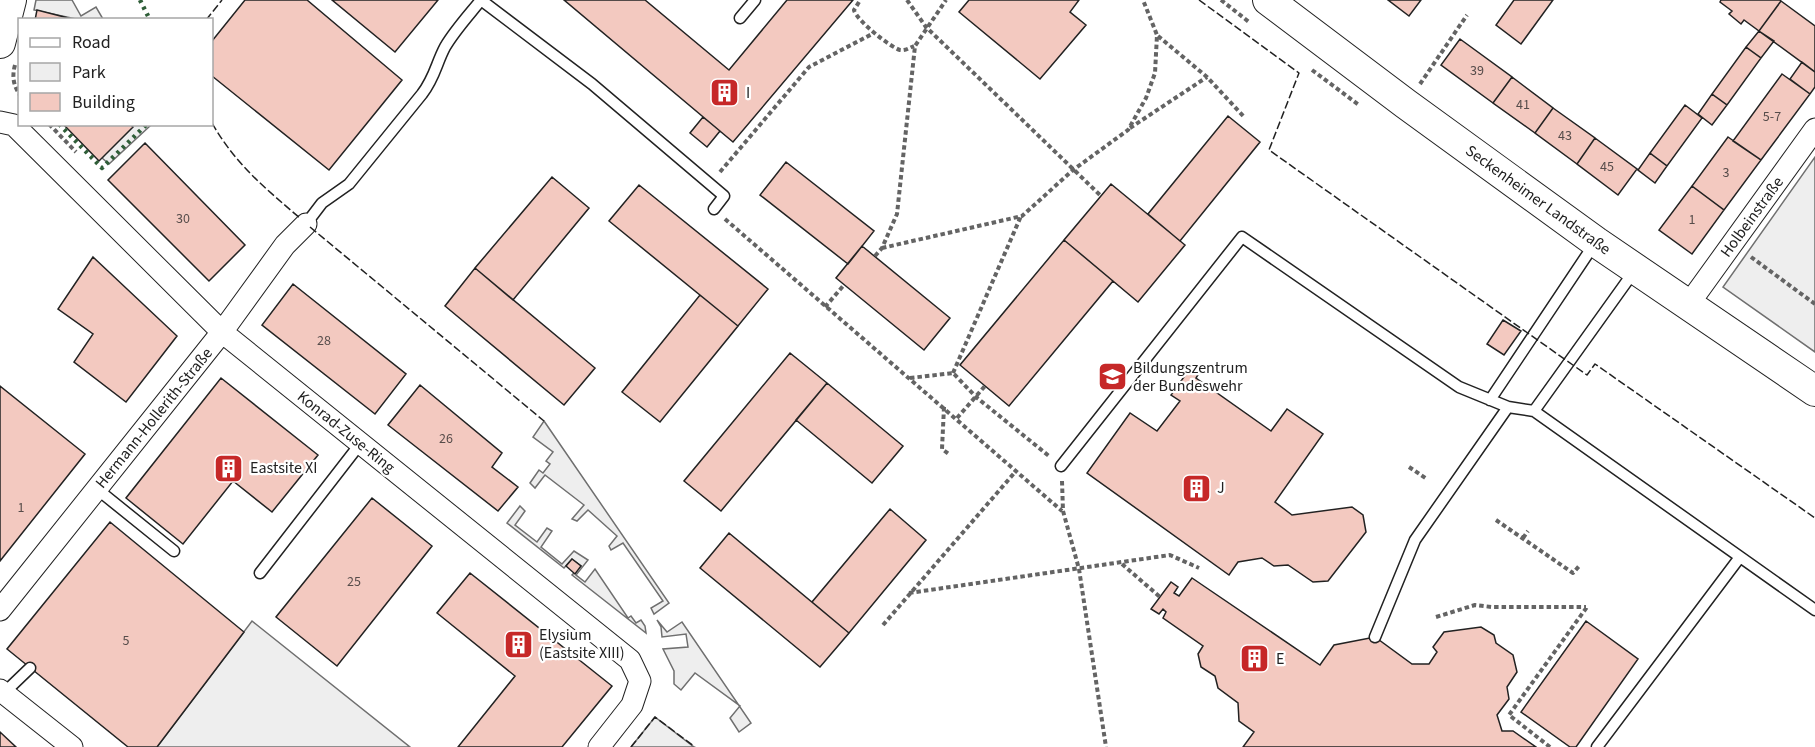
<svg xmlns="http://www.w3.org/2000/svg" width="1815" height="747" font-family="'Source Sans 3',sans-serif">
	<rect width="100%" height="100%" fill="#fff"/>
	<path fill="#eee" stroke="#6f6f6f" stroke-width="1.5" d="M36,0H72L81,16L96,7L103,19H76L34,10Z
		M130,125H151L109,164L102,158Z
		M1815,157V352L1723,287Z
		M544,421L669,603L654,614L651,608L663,601L623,543L611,550L609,546L617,536L588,510L577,521L572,519L584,505L545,475L535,488L530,483L539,470L543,473L550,464L546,461L553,452L533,437Z
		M520,506L525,511L515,525L537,542L547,528L552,531L541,547L562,564L574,551L588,560L576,575L585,582L595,569L628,618L631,616L636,623L641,620L645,626L646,633L572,575L581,566L572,559L564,568L507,523Z
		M657,620L667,632L682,622L751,723L739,732L730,718L740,706L695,673L681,690L674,684V671L663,649L688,647L686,634L662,637L661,627Z
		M252,621L410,747H157Z
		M655,717L694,747H631Z"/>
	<path fill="#f3c9c0" stroke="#222" stroke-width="1.5" d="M245,0H307L402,80L329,170L212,76V41Z
		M332,0H438L395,52Z
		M564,0H645L729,70L787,0H853L733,142Z
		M969,0H1079L1070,12L1086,25L1040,79L959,12Z
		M1388,0H1421L1409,16Z
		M1514,0H1553L1521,44L1496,25Z
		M1721,0H1780L1781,1L1759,31L1744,20L1741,24L1729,14L1732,11L1720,2Z
		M1781,1L1815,26V72L1759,31Z
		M37,10L76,20H35Z
		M1759,31L1774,41L1761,58L1746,47Z
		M1460,39L1512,77L1493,103L1441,65Z
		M1746,47L1761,58L1727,105L1712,94Z
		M1802,62L1815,72V87L1810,94L1790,79Z
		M1782,74L1810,94L1761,160L1733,141Z
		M1512,77L1553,108L1535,133L1493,103Z
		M1712,94L1727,105L1712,125L1698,114Z
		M1685,105L1702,118L1667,166L1650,153Z
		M1553,108L1595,138L1577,164L1535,133Z
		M1228,116L1260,142L1180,241L1148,214Z
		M703,117L720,131L707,147L690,133Z
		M63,124H130L133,127L99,161Z
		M1728,137L1761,160L1724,210L1692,186Z
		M1595,138L1637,169L1618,195L1577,164Z
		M145,143L245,245L209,281L108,180Z
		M1650,153L1667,166L1655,183L1638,170Z
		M786,162L874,231L848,264L760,195Z
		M552,177L589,208L513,300L475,268Z
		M1111,184L1185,245L1138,302L1064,240Z
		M639,185L768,289L738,326L609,221Z
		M1692,186L1724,210L1692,254L1659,230Z
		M1064,240L1113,281L1009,406L960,365Z
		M862,246L950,318L924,350L836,278Z
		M93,257L177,336L126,402L74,362L93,334L58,309Z
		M475,268L595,368L564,405L445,306Z
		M293,284L406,374L375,414L262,325Z
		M700,295L738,326L660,422L622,392Z
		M1503,320L1521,331L1504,355L1487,344Z
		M790,353L827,383L721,511L684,481Z
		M1191,367L1199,373L1196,378L1271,431L1287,409L1323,434L1275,502L1292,515L1352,507L1363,515L1366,532L1328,581L1313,582L1288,565L1274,566L1262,558L1238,562L1229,575L1087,473L1130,413L1157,431L1180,401L1171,395Z
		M221,378L318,455L272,512L233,481L183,544L126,498Z
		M827,383L903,446L872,483L796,420Z
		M420,385L502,453L492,467L518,487L498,511L388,425Z
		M0,386L85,454L0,561Z
		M372,498L432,546L337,666L276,617Z
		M890,509L926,540L849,633L812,602Z
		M110,522L244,632L157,747H128L7,649Z
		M729,533L849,633L820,667L700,568Z
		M572,559L581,566L575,574L566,566Z
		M470,573L612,686L562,747H458L515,676L437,613Z
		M1192,578L1320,665L1334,645L1375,637L1412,664H1429L1437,652L1433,647L1444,632L1481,627L1494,635L1496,643L1513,655L1517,672L1507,687L1509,699L1497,715L1502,731H1513L1536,747H1243L1254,732L1239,721L1238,703L1218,688L1215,676L1201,667L1198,654L1203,646L1163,618L1166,612L1163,609L1159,614L1151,609L1171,582L1178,587L1174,593L1179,596Z
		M1586,621L1638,659L1576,747H1570L1521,712Z
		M0,732L16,747H0Z"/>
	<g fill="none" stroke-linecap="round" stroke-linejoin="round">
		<defs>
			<path id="lane" d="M481,0L592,84L724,196L714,209
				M740,18L755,0
				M306,224L322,203L349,184L422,94C435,77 436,64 445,47C455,30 469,15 481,0
				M1490,400L1595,243
				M1534,411L1635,270
				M1061,466L1242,237L1459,387L1508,407L1534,411L1815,610
				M97,489L174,551
				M260,573L360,444
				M1375,637L1415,540L1508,407
				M4,693L30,668
				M1597,747L1740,557"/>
			<path id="street" d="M0,122L14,125L222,332L630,660L640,681L632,705L599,747
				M1688,305L1815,129
				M0,610L222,332L285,245L306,224
				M0,690L72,747"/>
			<path id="secondary" d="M1268,0L1406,104L1596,242L1815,391
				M0,43L11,0"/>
		</defs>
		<use href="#lane" stroke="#222" stroke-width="13"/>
		<use href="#street" stroke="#222" stroke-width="23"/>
		<use href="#secondary" stroke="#222" stroke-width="32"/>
		<path stroke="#646464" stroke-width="4" stroke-dasharray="4.5 3" stroke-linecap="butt" d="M907,0L926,27L1101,196
			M1221,0L1249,22
			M859,2L854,10C856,20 890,47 900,50C905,51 909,48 914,46
			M1158,36L1207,77L1245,118
			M15,65C12,76 13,85 20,95
			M1312,70L1359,105
			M1420,84L1467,15
			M49,124L76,152
			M1130,128L1207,77
			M720,172L809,67L874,33
			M725,219L1062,511
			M882,248L1022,216L1073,170L1128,130L1146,98L1155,73L1157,35L1143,0
			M875,256L882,248L897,214L915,46L946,0
			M1751,257L1815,304
			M825,307L844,285
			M953,373L1021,216
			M910,378L953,373L976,397L1049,456
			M944,407L942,449L950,455
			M957,418L985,386
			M1409,467L1427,479
			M1062,481L1063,511L1079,569L1106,747
			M1496,520L1573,573L1580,565
			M1523,538L1528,531
			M1122,564L1160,597
			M909,593L1170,555L1199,568
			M1436,617L1475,605L1492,607H1586
			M883,625L1016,471
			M1550,747L1509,715L1587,607"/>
		<use href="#lane" stroke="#fff" stroke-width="10"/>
		<use href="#street" stroke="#fff" stroke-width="21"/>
		<use href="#secondary" stroke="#fff" stroke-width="30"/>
		<path stroke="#2f5e38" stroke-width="4.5" stroke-dasharray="3 4.5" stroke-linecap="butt" d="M140,0L150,20
			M59,124L102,168L147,124"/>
		<path stroke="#222" stroke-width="1.5" stroke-dasharray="8 3" stroke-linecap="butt" d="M1199,0L1299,73L1269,150L1587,375L1595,364L1815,518
			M206,20L222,0
			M212,123C236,165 265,188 301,219
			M310,227L544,421
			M631,747L655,717L695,747"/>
	</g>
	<defs>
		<symbol id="building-square" viewBox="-11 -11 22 22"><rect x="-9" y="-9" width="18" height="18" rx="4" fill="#c62828" stroke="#fff"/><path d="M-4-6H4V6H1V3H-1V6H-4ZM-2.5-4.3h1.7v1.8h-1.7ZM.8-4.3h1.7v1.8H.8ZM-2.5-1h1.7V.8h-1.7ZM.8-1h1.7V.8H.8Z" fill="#fff"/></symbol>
		<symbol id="university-square" viewBox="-11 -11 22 22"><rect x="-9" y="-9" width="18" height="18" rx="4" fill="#c62828" stroke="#fff"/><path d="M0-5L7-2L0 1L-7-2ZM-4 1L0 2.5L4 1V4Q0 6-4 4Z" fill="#fff"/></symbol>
	</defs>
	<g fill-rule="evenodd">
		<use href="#building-square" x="708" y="76" width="33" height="33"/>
		<use href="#university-square" x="1096" y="360" width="33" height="33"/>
		<use href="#building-square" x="212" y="452" width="33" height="33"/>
		<use href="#building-square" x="1180" y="472" width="33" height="33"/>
		<use href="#building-square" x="502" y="628" width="33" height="33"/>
		<use href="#building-square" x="1238" y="642" width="33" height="33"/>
	</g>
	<g text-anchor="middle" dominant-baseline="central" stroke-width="4.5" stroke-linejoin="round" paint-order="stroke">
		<g font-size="14" fill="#564c4a">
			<text x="1477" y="71">39</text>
			<text x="1523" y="105">41</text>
			<text x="1772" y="117">5-7</text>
			<text x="1565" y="136">43</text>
			<text x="1607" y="167">45</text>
			<text x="1726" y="173">3</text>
			<text x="183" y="219">30</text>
			<text x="1692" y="220">1</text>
			<text x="324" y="341">28</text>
			<text x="446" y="439">26</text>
			<text x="21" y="508">1</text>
			<text x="354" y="582">25</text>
			<text x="126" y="641">5</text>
		</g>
		<g font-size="16" fill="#222" stroke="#fff" text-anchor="start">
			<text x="746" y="93">I</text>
			<text x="1133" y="368">Bildungszentrum<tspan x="1133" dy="18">der Bundeswehr</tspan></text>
			<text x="250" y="468">Eastsite XI</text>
			<text x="1217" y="488">J</text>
			<text x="539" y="635">Elysium<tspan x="539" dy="18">(Eastsite XIII)</tspan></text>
			<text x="1276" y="659">E</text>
		</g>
		<g font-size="16" fill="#222" stroke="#fff">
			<text transform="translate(1538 200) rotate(36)">Seckenheimer Landstraße</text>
			<text transform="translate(1752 217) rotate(-54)">Holbeinstraße</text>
			<text transform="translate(154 418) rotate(-51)">Hermann-Hollerith-Straße</text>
			<text transform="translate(346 432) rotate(39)">Konrad-Zuse-Ring</text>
		</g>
	</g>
	<rect x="18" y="18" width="195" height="108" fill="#ffffff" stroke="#a7a7a7" stroke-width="1.5"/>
	<rect x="30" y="38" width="30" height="9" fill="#ffffff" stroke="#a7a7a7" stroke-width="1.5"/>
	<text x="72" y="48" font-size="18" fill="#222222">Road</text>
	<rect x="30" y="63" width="30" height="18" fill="#eeeeee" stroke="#a7a7a7" stroke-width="1.5"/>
	<text x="72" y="78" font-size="18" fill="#222222">Park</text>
	<rect x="30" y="93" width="30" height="18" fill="#f3c9c0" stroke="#a7a7a7" stroke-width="1.5"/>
	<text x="72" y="108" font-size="18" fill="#222222">Building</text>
</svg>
